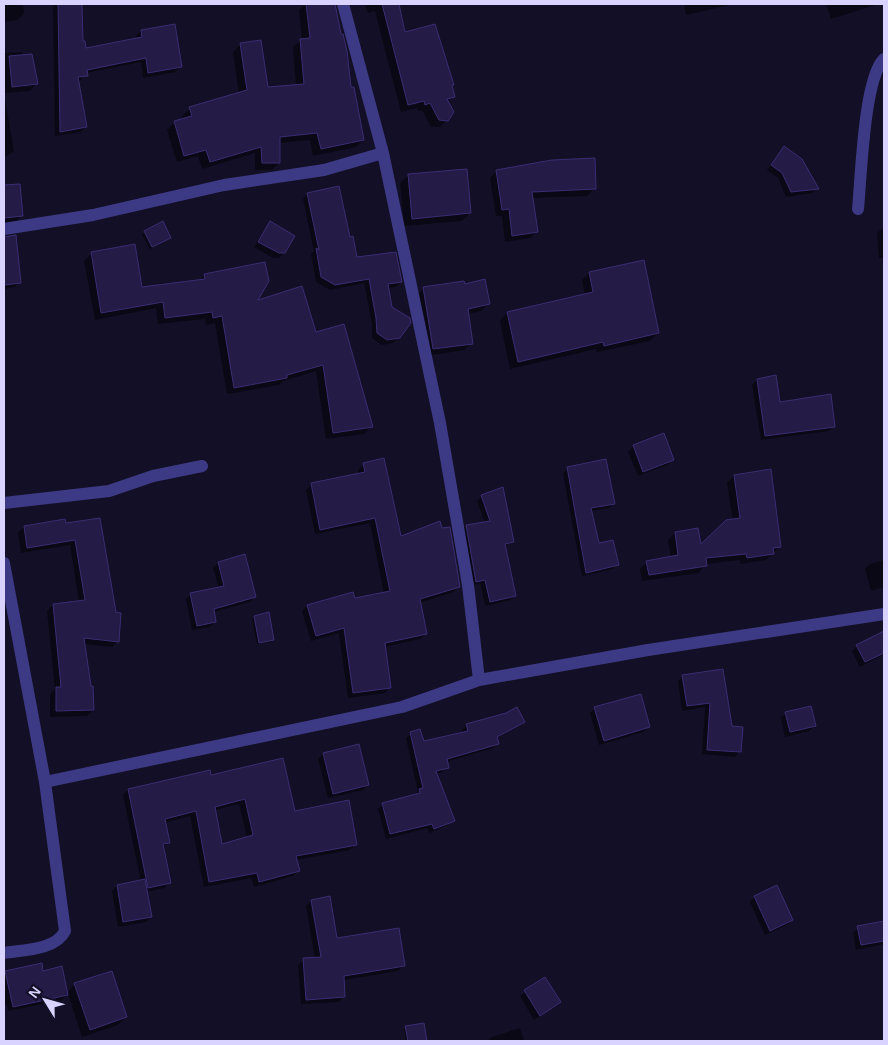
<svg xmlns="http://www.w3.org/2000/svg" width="888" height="1045" font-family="Arial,sans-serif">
	<rect width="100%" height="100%" fill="#130f26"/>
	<path fill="#0007" fill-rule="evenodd" d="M4,4H23L24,13L18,20L4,22Z
		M53,4H81L82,42L84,50L137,39L136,36L141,31L180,67L175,72L143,78L141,62L86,73L81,80L78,81L86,126L81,132L55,136Z
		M306,4H334L350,89L363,140L356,147L313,156L310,140L279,143V163L272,170H255V153L202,169L198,156L177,162L167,130L175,122L183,120L182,116L190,109L239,94L233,52L241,44L267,88L296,86L293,47L302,40L299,10Z
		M365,4H397L404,33L451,86L453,96L447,103V120L440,127H431L422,110L418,111L417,108L401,112L375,11L368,13Z
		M684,4H734L686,15Z
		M826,4H879L831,19Z
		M22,52L36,84L30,91L4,93V53Z
		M4,93L14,151L4,158Z
		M784,148L817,188L812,193L786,197L778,178L767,170Z
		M497,171L594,189L587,196L532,198L537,231L530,238L505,242L502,216H496L490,178Z
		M408,176L470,213L462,221L404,226L400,183Z
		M19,185L21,216L16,221L4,222V187Z
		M308,194L349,239L356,259L401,282L396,287L387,288L399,337L393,343L382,345L372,338V324L364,283L330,290L316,282L311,254L314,251L303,199Z
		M270,223L284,253L279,258H273L254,247Z
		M883,228L884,258H879L877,233Z
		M145,232L167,239L150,249L142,235Z
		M91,254L141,288L199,281L205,275L315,333L371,426L364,434L326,439L316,371L283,381L279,385L227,394L215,323L206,325L205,319L158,324L156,308L95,320L84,261Z
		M17,257L20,282L15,287L4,289V258Z
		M589,273L658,333L650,341L597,352L596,349L510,369L500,321L507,313L585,295L582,280Z
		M464,285L488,304L481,311L467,314L472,343L464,350L426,356L417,295L424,288Z
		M757,380L779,403L834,426L829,431L761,440L752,385Z
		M663,435L672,460L667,465L638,476L628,452L633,446Z
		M364,464L400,537L459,587L453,592L419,603L426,634L420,639L384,647L390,687L385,693L348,698L339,633L311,641L302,611L307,606L384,594L370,523L315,534L306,490L311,485L359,475L358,470Z
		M568,468L613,504L609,508L590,511L598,544L617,565L613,569L582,576L563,473Z
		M734,476L780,546L766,560L740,564V560L705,564L699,573L642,581L640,569L647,562L671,558L668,540L675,533L700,546L733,521L727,483Z
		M482,496L512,542L504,547L515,595L510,600L485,606L480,583L471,586L462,531L466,526L485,523L477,501Z
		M99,519L118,641L112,647L84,644L93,710L87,716L50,717V694L55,689L47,611L53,605L79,602L70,545L21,553L18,533L24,527L64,521L65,525Z
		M884,560V587L871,591L865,569L870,564Z
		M218,563L255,597L250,602L213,612L215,622L210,627L192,630L186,599L191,594L219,588L213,568Z
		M254,617L273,639L271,642L257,644L252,619Z
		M884,632V654L860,667L852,651L857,646Z
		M722,670L730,727L740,751L735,757L702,754L705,707L682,711L678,681L683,676Z
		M595,708L649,727L643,732L599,745L590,713Z
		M786,713L815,726L809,731L785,737L781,718Z
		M523,722L496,739L498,744L493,748L446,762L447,767L442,772L436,774L453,820L448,825L429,833L427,828L386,839L378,809L383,804L414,796L418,792L406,738L411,734L424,742L463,733L462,730L467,725Z
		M323,754L368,784L363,790L328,798L318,759Z
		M210,777L294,812L356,844L350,850L296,860L298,871L293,876L254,887L251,878L204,887L190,816L164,823L168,842L163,848L170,882L164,888L146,892L151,917L146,922L118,927L112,891L117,886L141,882L123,795L128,790ZM239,804L247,838L221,845L215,810Z
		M755,897L792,920L787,925L765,935L750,902Z
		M311,901L336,940L403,966L398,971L343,980L344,996L339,1002L301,1004L298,965L304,960L315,959L306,906Z
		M884,923V944L856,950L853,933L858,928Z
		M6,972L67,993L75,984L126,1017L118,1025L82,1037L68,994L62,1000L8,1011L7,1005H4V974Z
		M544,979L560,1002L534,1020L520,996Z
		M406,1027L425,1040L406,1041L404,1029Z
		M520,1028L524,1041H488L492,1037Z"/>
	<path fill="#241b47" stroke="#3b2d73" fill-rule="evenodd" d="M58,4H82L83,41H85L86,48L142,37L141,30L175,24L182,67L148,73L146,58L87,70L88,76L78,77L87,127L60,132Z
		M306,4H335L341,34H343L347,51L351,87H354L364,140L321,149L317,133L280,137V163H262L261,147L210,162L206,150L184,156L174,121L192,116L189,107L247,90L240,43L261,40L268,87L304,84L300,39L310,38Z
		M382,4H399L405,32L435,24L454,85H452L455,97L447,99L454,112L448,121L439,120L430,103L425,105L424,101L408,105Z
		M32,54L38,84L12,87L9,56Z
		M784,146L802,159L819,189L791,192L782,173L771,165Z
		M595,158L596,189L532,192L538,232L512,236L509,209L502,210L496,170L552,160Z
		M467,169L471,213L412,219L408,174Z
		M20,184L23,216L4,218V185Z
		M339,186L350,237L353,236L357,257L396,252L402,282L388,284L392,307L410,318L411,323L400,338L387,340L377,333L376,318L369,279L335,285L321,277L316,248L319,250L307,193Z
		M163,221L171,238L152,247L144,231Z
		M270,221L295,236L285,253H279L258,242Z
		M16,235L21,283L4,285V237Z
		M135,244L142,287L205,279L204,274L265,262L269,281L258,300L302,286L316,332L344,324L373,427L333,433L323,365L287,375V378L234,388L222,316L213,318L212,312L165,318L163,302L101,313L91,252Z
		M644,260L659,333L604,346L603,342L518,362L507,312L593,292L589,272Z
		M485,279L490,304L468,309L473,344L433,349L423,287L464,281L465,284Z
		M776,375L780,402L831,394L835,427L765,436L757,379Z
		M664,433L674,460L643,472L633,445Z
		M384,458L401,536L440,521L442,528L450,527L460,587L420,599L427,634L385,643L391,688L353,693L344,628L316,636L307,605L353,592L355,598L390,591L375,518L320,530L311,483L365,472L363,463Z
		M606,459L615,504L591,508L599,543L613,540L619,565L586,573L567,467Z
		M771,469L781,547L773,548L774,554L747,558L746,554L706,558L707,566L649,575L646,561L678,555L675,532L698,528L701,544L726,520L740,518L734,475Z
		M503,487L514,542L505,544L516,596L490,602L485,580L476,582L466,525L490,521L481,495Z
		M100,518L116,612L121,613L119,642L84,638L91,686H93L94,710L56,711V687H61L53,604L85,600L75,540L27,548L24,526L65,519L66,523Z
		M245,554L256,597L214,609L216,622L197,626L190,593L224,586L218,562Z
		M269,612L274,640L259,643L254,616Z
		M884,631V653L865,662L856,645Z
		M723,669L732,726L743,727L741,752L707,750L710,703L687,706L682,675Z
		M641,694L650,727L604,741L594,707Z
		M811,706L816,726L790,732L785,712Z
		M517,707L525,722L497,737L499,744L447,759L449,768L436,771L455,821L434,829L432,824L390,834L382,803L420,793L419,789L423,788L410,732L420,729L424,741L468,731L466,724L506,713Z
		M359,744L369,785L333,794L323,753Z
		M283,758L295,811L349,800L357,845L296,856L300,871L259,882L257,873L209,882L196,811L165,819L170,843L163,844L171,883L148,888L128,789L210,770L211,775ZM245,799L253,835L222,844L215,807Z
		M145,879L152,917L123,922L117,885Z
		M777,885L793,920L770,931L754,896Z
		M330,896L337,938L399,928L405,966L344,976L345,997L306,1000L303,958L321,957L311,900Z
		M884,921V941L861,945L857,926Z
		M42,963L43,971L62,966L68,995L13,1007L5,971Z
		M112,971L127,1017L90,1030L74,983Z
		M545,977L561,1002L540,1016L524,990Z
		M424,1023L427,1041H408L405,1026Z"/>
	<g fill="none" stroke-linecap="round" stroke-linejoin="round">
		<path stroke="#3d3a85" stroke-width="12" d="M343,4L383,153L440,423L468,585L479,680
			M858,209C861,179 864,77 884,59
			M4,229L93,215L224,185L324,170L383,153
			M4,503L109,491L153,476L202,466
			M4,563L45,782L65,931C56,950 23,950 4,953
			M45,782L402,707L479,680L648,650L884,614"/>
	</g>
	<rect width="888" height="1045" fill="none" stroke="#d9d4ff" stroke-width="10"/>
	<g transform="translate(45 1000) rotate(307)" stroke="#130f26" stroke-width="4" paint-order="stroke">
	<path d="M0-4L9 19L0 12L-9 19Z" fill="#d9d4ff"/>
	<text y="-8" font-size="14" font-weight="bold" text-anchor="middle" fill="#d9d4ff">N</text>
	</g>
</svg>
